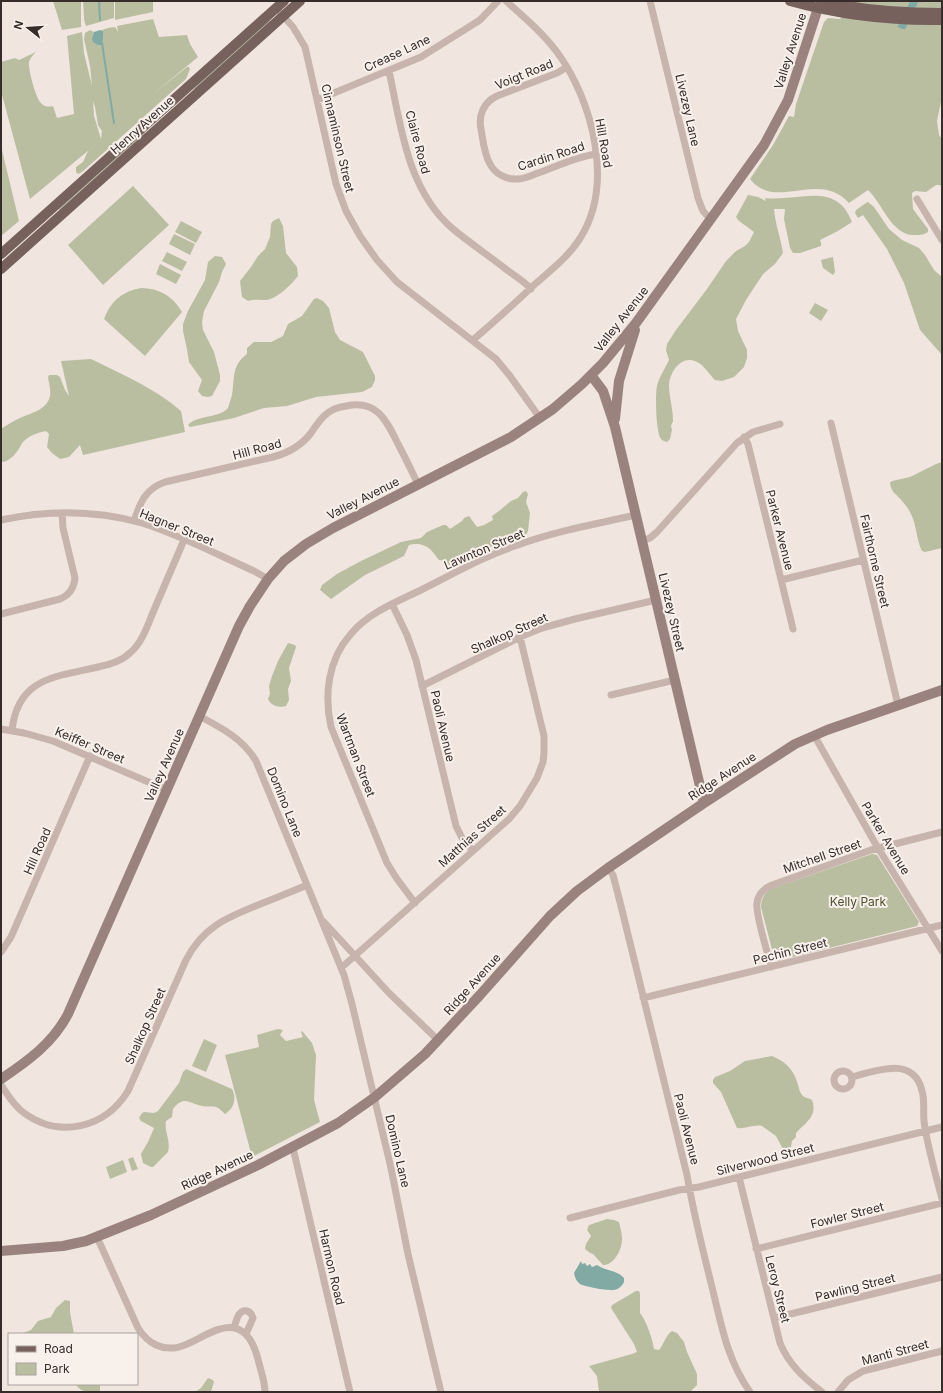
<svg xmlns="http://www.w3.org/2000/svg" width="943" height="1393" font-family="Inter,sans-serif">
	<rect width="100%" height="100%" fill="#f0e5df"/>
	<path fill="#b9bea1" fill-rule="evenodd" d="M53,1H81V27L62,30Z
		M83,1H114V18L86,26C83,20 84,8 83,1Z
		M115,1H153V12L115,20Z
		M847,1H910L897,27L905,30L919,1H942V97L937,121L939,135L942,139V188L940,185H936L926,192L915,191L912,193L913,209L928,229V232C923,235 921,235 916,235C892,237 883,204 868,190L849,203C818,169 776,212 750,179L773,145L789,116L794,117L796,104L824,22L828,18L840,19L846,12Z
		M153,19L159,37L187,35L190,44L198,57L152,95L187,67H189L190,69L186,79L82,172L78,174L76,172V167L83,162L88,151L101,140L30,199L1,91V62L15,58L19,60L36,52C33,55 30,58 29,62C28,69 36,100 42,104C45,107 49,107 53,106L57,118L74,114L67,36L82,32L84,53L92,86L90,66L84,39L85,33L90,30L94,32L92,38L103,37L102,30L108,28L115,27L118,32L117,26ZM93,101L95,107L98,125L102,131L101,139L94,116Z
		M269,20L271,22L191,93L200,81Z
		M144,131L146,133L59,210L58,208Z
		M1,146L19,221L1,236Z
		M133,186L169,225L103,285L68,245Z
		M748,195L758,197L766,201L765,198C798,202 836,180 852,222L838,231L820,240L821,243V246L800,253H793L790,248L784,219L785,209H774C775,223 781,239 783,253L775,264L763,274L746,300L736,319L738,331L747,350V358L744,367L734,377L722,381L715,380C709,374 704,365 697,362C682,354 670,371 669,385C669,396 673,409 673,421L671,426L672,430L670,439L667,442C665,441 663,441 661,439C656,433 655,395 657,386C659,377 665,369 669,360L666,350L667,344L676,330L707,289L726,261L736,251L745,246L749,242L754,232L739,221L736,217Z
		M868,202L874,207L889,229L902,240L919,248L925,255L934,270L942,277V355L920,330L904,283L887,249L863,215L858,218L855,213L856,210L866,203Z
		M279,218L283,226L286,253L297,267L298,276C292,284 277,299 266,300C260,300 254,299 248,301L242,297L240,281L251,267L258,256L265,249L270,237L271,224L273,221Z
		M181,221L202,232L196,243L175,232Z
		M174,234L195,244L190,255L169,244Z
		M167,252L187,262L182,271L162,261Z
		M215,256L222,257L226,264L222,272L219,282L204,311L202,322L203,330L214,352L220,375V381L212,396L208,397L202,396L198,391L202,380L189,362L187,349L183,331V324L188,311L205,280L208,262Z
		M833,257L835,272L833,275L823,268L821,260Z
		M160,264L181,275L176,284L156,274Z
		M141,288C159,288 173,296 182,312L145,356L104,319C110,302 122,291 141,288Z
		M317,298L323,301L329,308L335,332L340,340L363,352L375,376V380L372,387L362,392L316,397L287,406L264,408L234,418L190,427L188,425C199,414 218,419 228,408C229,404 231,399 232,395C235,378 231,366 247,354V348L254,342H271L283,336L288,324L302,316L314,299Z
		M815,303L828,310L821,321L809,313Z
		M91,359C121,374 155,388 181,411L185,432L83,455L80,445L69,457L60,459L52,453L47,447L49,434L46,431C37,433 30,435 23,442C21,444 20,448 18,450C15,455 9,461 3,462L1,460V429C7,425 13,421 20,418C31,413 47,410 50,396C51,390 49,384 48,377L49,375H57L60,377L65,390L69,396L61,361Z
		M942,462V548L925,552L922,551C916,539 917,526 911,514C909,510 906,505 902,501C897,494 891,493 890,483L892,481L910,477L936,464Z
		M526,491L528,494L526,502L530,513L528,531L526,535L497,544L462,562L450,566L446,563L445,561L439,560C436,557 434,553 431,550C425,544 416,543 409,545L404,556L365,575L331,599L320,590L322,585L337,574L359,562L401,542L421,538L427,532L443,525H446L450,529L462,521L464,518L469,516L477,527L484,525L493,520L492,516L499,511L511,501L518,498L523,492Z
		M288,643L295,645L296,647L289,668L291,681L288,689L289,700L286,706C279,708 271,706 268,699L270,694L269,686L272,676L278,661Z
		M872,854L877,855L919,922L917,926L777,961H775L761,907C761,898 765,892 773,888Z
		M278,1029L283,1030L280,1035L286,1041L303,1037L301,1032L302,1031L312,1043L316,1055L314,1100L320,1122L252,1157L225,1055L259,1047L257,1035Z
		M204,1039L217,1045L206,1072L192,1066Z
		M772,1056C784,1061 793,1068 797,1082C799,1087 799,1092 803,1096C805,1098 809,1098 812,1100C818,1116 806,1122 796,1133V1137L792,1141L790,1151L786,1155L776,1136L762,1126C754,1124 746,1129 737,1128L721,1092L713,1083V1080L715,1077L730,1071L745,1061Z
		M186,1069L232,1089C237,1099 234,1108 225,1114C214,1103 215,1108 202,1106C188,1103 184,1095 173,1109L172,1117L166,1121C164,1132 171,1140 168,1152L153,1167H151L143,1163L141,1154L148,1142L154,1128L141,1121L139,1118L142,1113L144,1112L154,1113L158,1111L179,1083L183,1072Z
		M133,1157L138,1169L132,1171L128,1159Z
		M123,1160L127,1172L110,1179L106,1167Z
		M607,1219L614,1220L619,1222C620,1227 622,1233 622,1238C623,1248 614,1266 603,1265L593,1254L590,1253L585,1249L586,1244L591,1236L587,1230L589,1225Z
		M636,1291H639L640,1294V1313C646,1320 653,1340 654,1349L659,1350C664,1344 665,1336 672,1331L677,1333L684,1342L687,1352L697,1374V1385L690,1392H599L597,1376L589,1366L632,1354L637,1352L634,1344L611,1308L612,1305Z
		M65,1300L70,1301V1312L74,1334H21L31,1330L38,1321L51,1317L56,1308Z
		M208,1378L213,1380L214,1382L211,1392H195L201,1388Z
		M73,1384H100V1392C90,1392 82,1393 77,1386Z"/>
	<path fill="#81aaa5" d="M910,1H919L905,30L897,27Z
		M100,30L103,31V37L102,45H98L93,42L92,38L94,32Z
		M581,1261L582,1264L585,1263L587,1266L590,1264L592,1267L597,1265C605,1271 617,1270 624,1278V1282C622,1286 619,1289 614,1290C609,1291 585,1287 580,1284C576,1281 575,1277 574,1273Z"/>
	<g fill="none" stroke-linecap="round" stroke-linejoin="round">
		<path stroke="#81aaa5" stroke-width="2" d="M99,1L100,20
			M102,43L114,123"/>
		<path stroke="#c7b4ac" stroke-width="7" d="M650,1L698,198L703,211L711,220
			M276,8L293,27L305,47L336,184L346,211L360,236L377,260L397,282L496,359L510,376L540,418
			M567,67L557,73L497,96C484,102 478,115 481,129C483,140 484,154 490,164C495,174 507,180 518,179C526,179 534,174 541,172C559,165 577,157 596,154
			M389,71C401,126 407,190 453,229C470,243 489,256 507,270C515,276 524,281 531,289
			M317,100L421,57L480,20L498,1
			M917,199L942,240
			M473,340C494,322 514,304 534,285C550,271 567,258 579,240C615,186 593,101 557,52C542,32 524,17 506,1
			M831,423L898,705
			M744,437L748,444L793,629
			M1,520C47,510 96,510 142,523C180,535 218,555 254,571L268,579
			M134,521C140,503 145,489 165,482L273,457C288,453 301,446 311,433C315,427 319,421 324,416C330,410 338,407 346,406C378,399 387,422 399,446C406,459 412,472 418,484
			M642,541L650,538L657,532L737,443L753,432L780,424
			M781,580L863,560
			M392,604L407,635L416,660L456,826L462,838L473,851
			M1,614L60,599C70,595 74,588 75,578L63,528L62,513
			M422,686L520,637L542,628L575,619L656,600
			M611,695L675,680
			M199,716C222,728 243,739 256,761L344,975L352,1004L391,1168L408,1254L441,1392
			M1,729L24,733L53,741L167,790
			M12,730C18,677 56,677 98,667C111,664 122,661 131,652C143,641 148,624 154,610C164,587 174,563 184,540
			M814,735L875,843L942,951
			M608,868L613,875L620,902L687,1175C693,1211 702,1247 711,1283C721,1322 726,1358 750,1392
			M415,903L397,879L387,863L331,727C324,695 328,660 350,635C368,613 396,602 421,590C453,574 484,556 518,545C556,531 596,524 636,515
			M324,922L389,993L438,1040
			M1,952L11,937L90,756
			M771,967C768,953 755,914 757,903C758,894 765,888 772,885L871,850L942,832
			M341,968L509,819L520,806L537,778L543,762L544,753V736L520,637
			M643,998L942,925
			M834 1080a9 9 0 1 1 18 0a9 9 0 1 1-18 0Z
			M852,1077C875,1071 914,1055 922,1091C925,1100 923,1111 924,1121C927,1146 936,1175 942,1199
			M1,1085C8,1095 14,1106 24,1113C60,1139 105,1128 128,1091L186,960C203,927 226,918 258,905C275,898 291,892 307,885
			M293,1148L350,1392
			M739,1177L780,1343C789,1365 804,1378 822,1392
			M570,1218L679,1190L699,1187L942,1127
			M97,1237L138,1328C143,1336 148,1341 156,1345C180,1356 198,1335 220,1329C243,1322 253,1340 258,1359C260,1369 265,1381 265,1392
			M756,1249L942,1203
			M774,1318L942,1277
			M234,1328C236,1322 238,1309 247,1311C251,1312 252,1315 253,1318L246,1334
			M838,1392L848,1380L863,1371L942,1351"/>
		<path stroke="#9a837e" stroke-width="10" d="M591,375L603,391L615,427L704,803
			M615,419L619,381L635,330
			M1,1079C28,1061 53,1043 68,1014L239,626L250,606L268,579L284,561L306,544L333,528L511,437L553,409L582,384L603,363L636,323L764,145L788,100L818,8
			M1,1251L63,1246L86,1241L151,1215L258,1165L338,1123L375,1097L425,1054L480,995L550,916L577,891L608,868L704,803L795,744L827,730L942,690"/>
		<path stroke="#76615d" stroke-width="10" d="M790,1C840,15 890,21 942,20
			M821,1C861,10 901,13 942,13
			M1,254L284,1
			M1,269L300,1"/>
	</g>
	<g text-anchor="middle" dominant-baseline="central" stroke-width="4" stroke-linejoin="round" paint-order="stroke">
		<g font-size="12" fill="#362c2a" stroke="#f8f0eb">
			<text transform="translate(790 51) rotate(-72)">Valley Avenue</text>
			<text transform="translate(397 53) rotate(-25)">Crease Lane</text>
			<text transform="translate(524 74) rotate(-22)">Voigt Road</text>
			<text transform="translate(688 110) rotate(77)">Livezey Lane</text>
			<text transform="translate(142 125) rotate(-42)">Henry Avenue</text>
			<text transform="translate(338 138) rotate(77)">Cinnaminson Street</text>
			<text transform="translate(418 142) rotate(75)">Claire Road</text>
			<text transform="translate(604 143) rotate(80)">Hill Road</text>
			<text transform="translate(551 156) rotate(-18)">Cardin Road</text>
			<text transform="translate(621 319) rotate(-52)">Valley Avenue</text>
			<text transform="translate(257 449) rotate(-15)">Hill Road</text>
			<text transform="translate(363 498) rotate(-27)">Valley Avenue</text>
			<text transform="translate(177 527) rotate(22)">Hagner Street</text>
			<text transform="translate(780 530) rotate(76)">Parker Avenue</text>
			<text transform="translate(484 549) rotate(-23)">Lawnton Street</text>
			<text transform="translate(875 561) rotate(77)">Fairthorne Street</text>
			<text transform="translate(672 612) rotate(77)">Livezey Street</text>
			<text transform="translate(509 633) rotate(-24)">Shalkop Street</text>
			<text transform="translate(443 726) rotate(77)">Paoli Avenue</text>
			<text transform="translate(90 745) rotate(23)">Keiffer Street</text>
			<text transform="translate(356 755) rotate(69)">Wartman Street</text>
			<text transform="translate(164 765) rotate(-66)">Valley Avenue</text>
			<text transform="translate(722 776) rotate(-33)">Ridge Avenue</text>
			<text transform="translate(285 802) rotate(68)">Domino Lane</text>
			<text transform="translate(472 836) rotate(-42)">Matthias Street</text>
			<text transform="translate(886 838) rotate(59)">Parker Avenue</text>
			<text transform="translate(37 851) rotate(-66)">Hill Road</text>
			<text transform="translate(822 856) rotate(-19)">Mitchell Street</text>
			<text transform="translate(790 951) rotate(-14)">Pechin Street</text>
			<text transform="translate(472 984) rotate(-48)">Ridge Avenue</text>
			<text transform="translate(145 1026) rotate(-66)">Shalkop Street</text>
			<text transform="translate(687 1129) rotate(76)">Paoli Avenue</text>
			<text transform="translate(398 1151) rotate(77)">Domino Lane</text>
			<text transform="translate(765 1159) rotate(-14)">Silverwood Street</text>
			<text transform="translate(217 1170) rotate(-25)">Ridge Avenue</text>
			<text transform="translate(847 1215) rotate(-14)">Fowler Street</text>
			<text transform="translate(332 1267) rotate(77)">Harmon Road</text>
			<text transform="translate(855 1287) rotate(-14)">Pawling Street</text>
			<text transform="translate(778 1289) rotate(76)">Leroy Street</text>
			<text transform="translate(895 1352) rotate(-15)">Manti Street</text>
		</g>
		<g font-size="12" fill="#4b5131" stroke="#f8f0eb">
			<text x="858" y="901">Kelly Park</text>
		</g>
	</g>
	<rect width="943" height="1393" fill="none" stroke="#362c2a" stroke-width="4"/>
	<rect x="8" y="1333" width="130" height="52" fill="#f8f0eb" stroke="#aaa29e"/>
	<rect x="16" y="1346" width="20" height="6" fill="#76615d" stroke="#aaa29e"/>
	<text x="44" y="1353" font-size="12" fill="#362c2a">Road</text>
	<rect x="16" y="1363" width="20" height="12" fill="#b9bea1" stroke="#aaa29e"/>
	<text x="44" y="1373" font-size="12" fill="#362c2a">Park</text>
	<g transform="translate(28 28) rotate(287)" stroke="#f8f0eb" stroke-width="3" paint-order="stroke">
	<path d="M0-3L7 15L0 10L-7 15Z" fill="#362c2a"/>
	<text y="-6" font-size="11" font-weight="bold" text-anchor="middle" fill="#362c2a">N</text>
	</g>
</svg>
